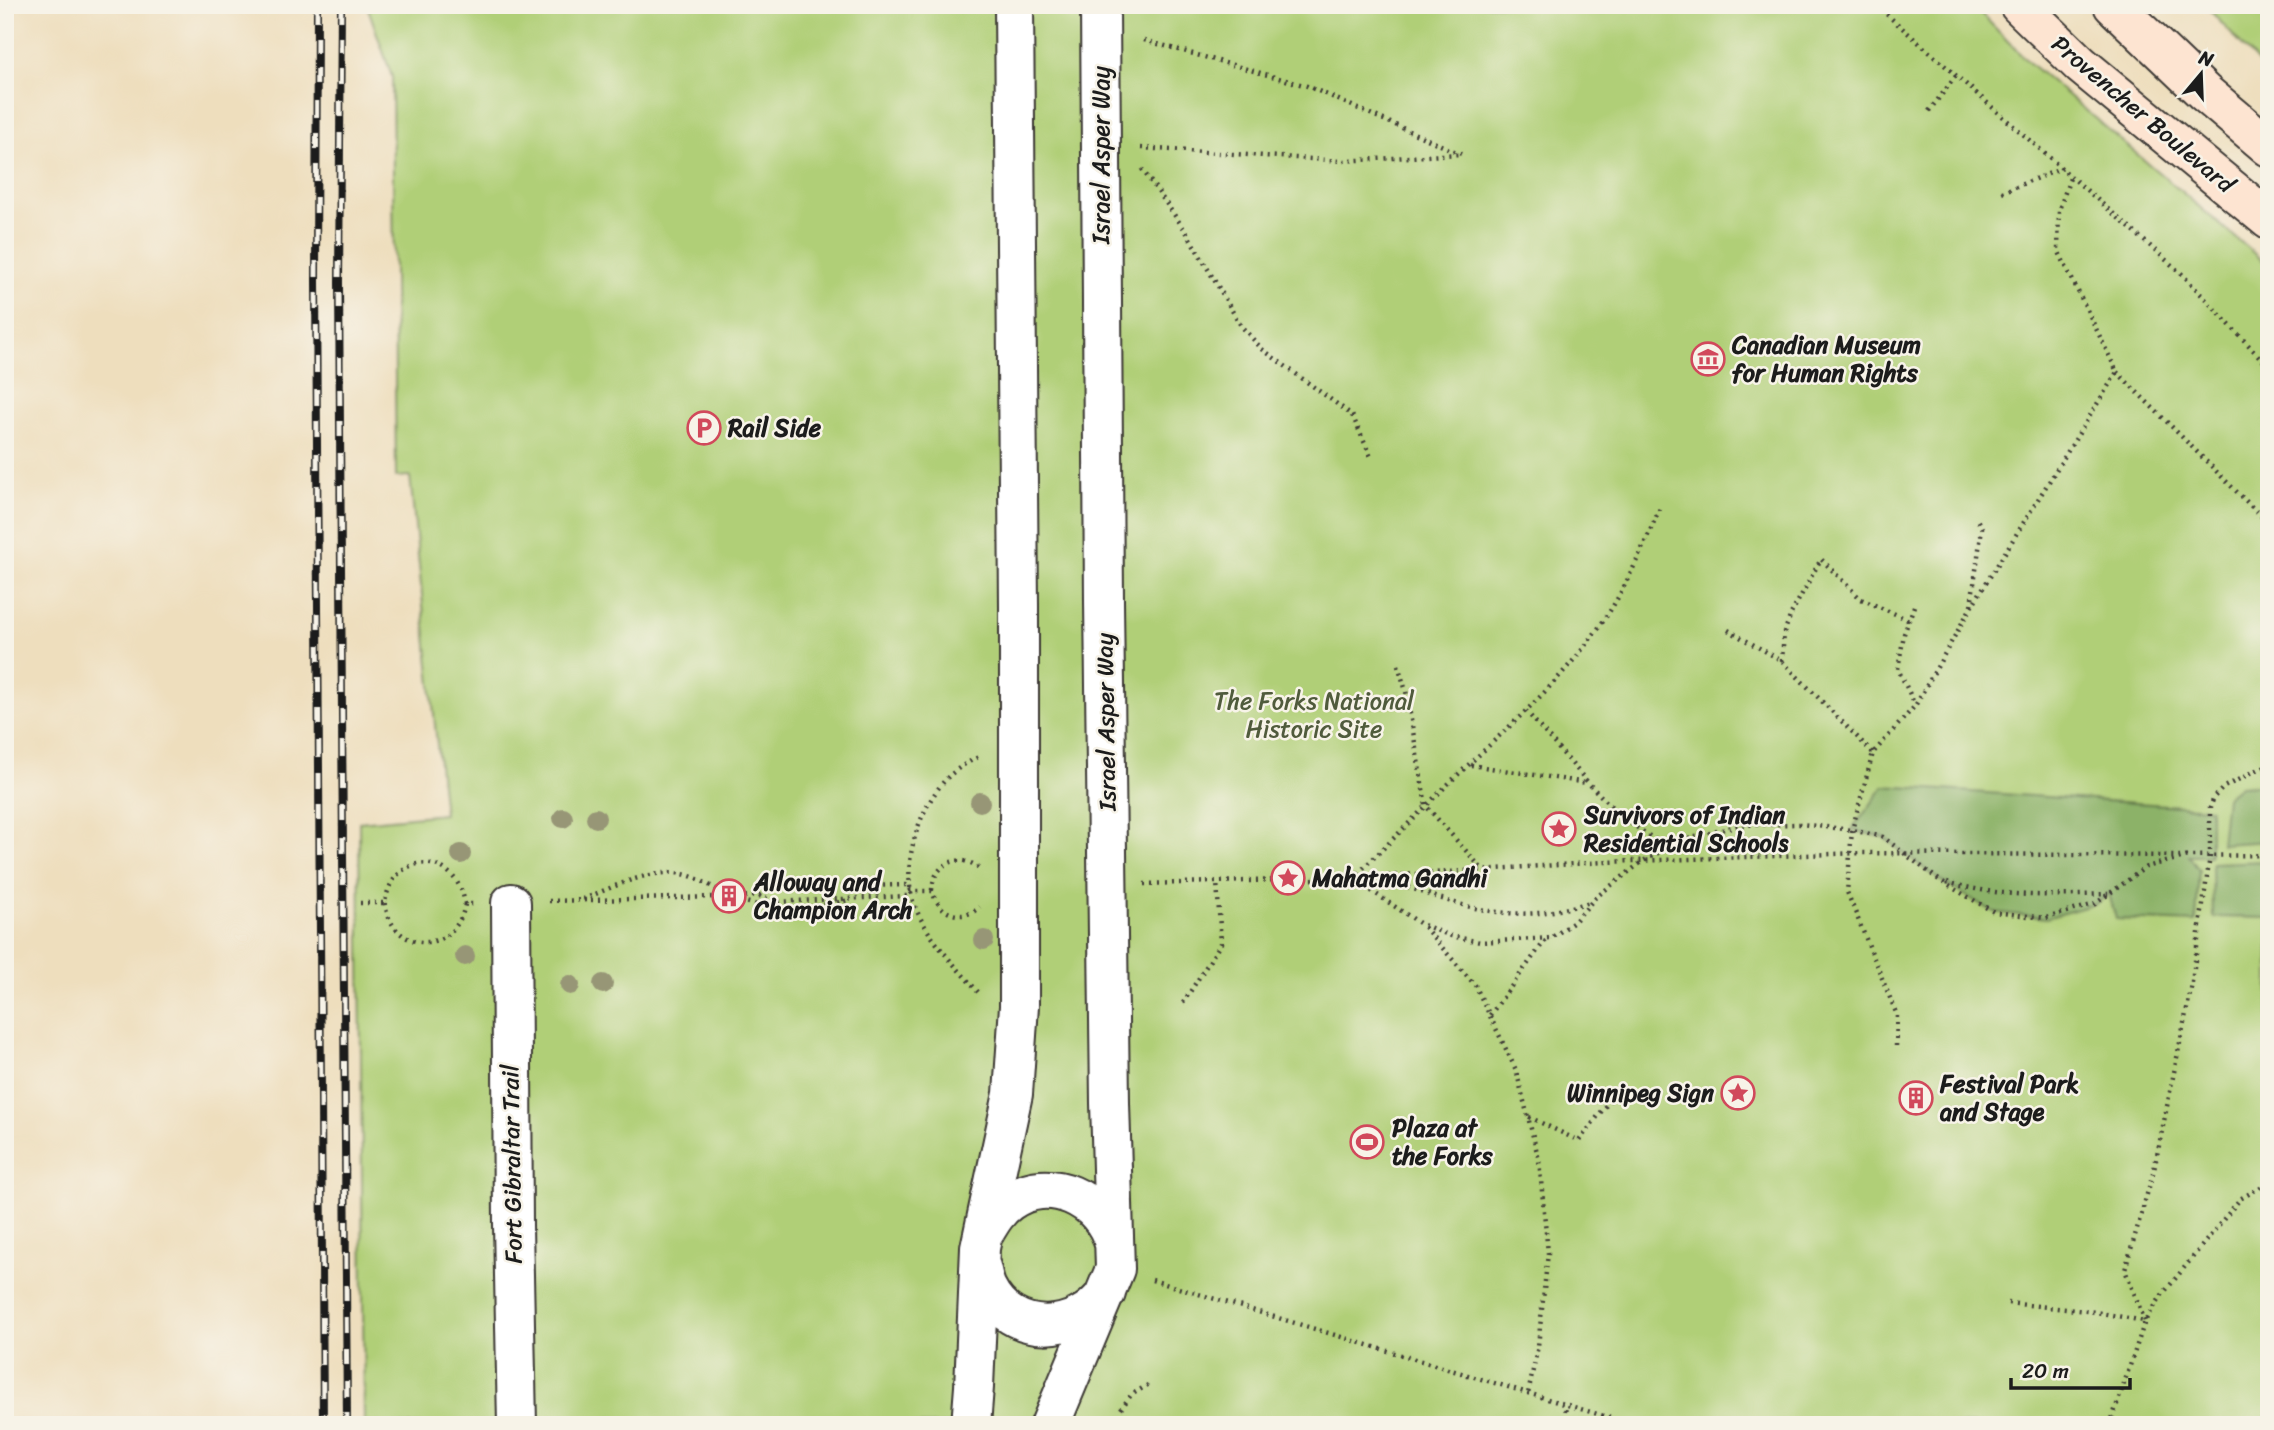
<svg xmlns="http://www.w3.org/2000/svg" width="2274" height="1430" font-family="Sriracha,sans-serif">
	<rect width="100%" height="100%" fill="#f7f3e8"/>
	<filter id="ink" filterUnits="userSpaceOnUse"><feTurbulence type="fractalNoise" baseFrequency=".0143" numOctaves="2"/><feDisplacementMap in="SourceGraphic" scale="14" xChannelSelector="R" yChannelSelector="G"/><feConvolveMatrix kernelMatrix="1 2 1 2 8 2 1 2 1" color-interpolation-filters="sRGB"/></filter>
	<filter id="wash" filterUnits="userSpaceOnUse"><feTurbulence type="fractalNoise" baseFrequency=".00686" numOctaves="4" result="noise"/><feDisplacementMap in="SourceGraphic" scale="28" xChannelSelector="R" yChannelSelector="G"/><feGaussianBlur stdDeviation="1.57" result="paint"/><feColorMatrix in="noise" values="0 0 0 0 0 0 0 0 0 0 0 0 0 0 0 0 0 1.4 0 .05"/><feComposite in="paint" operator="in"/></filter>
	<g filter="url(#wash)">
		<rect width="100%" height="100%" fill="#eedebd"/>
		<path fill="#b0cf77" stroke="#66764a" stroke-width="2" d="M367,5H1973L2026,60L2269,266V1425H364L359,822L444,814L410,476L396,477L392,77Z
			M2205,5H2269V75Z"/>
		<path fill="#8cb268" stroke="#546742" stroke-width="2" d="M2269,784V841L2221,844L2226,797L2240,786Z
			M1884,786L2210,808V856H2189L2199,870L2196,922L2116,919L2109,894L2095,904L2046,918L1994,912L1939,880L1883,837L1852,830Z
			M2269,861V918L2213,917L2212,863Z"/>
	</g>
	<g filter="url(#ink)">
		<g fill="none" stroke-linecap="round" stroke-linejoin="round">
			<defs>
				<path id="street" d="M511,903L513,1225L517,1425
					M985,1232C992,1220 998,1210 1009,1202C1048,1173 1103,1199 1114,1244
					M981,1267C983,1274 984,1282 987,1288C1011,1337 1077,1335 1106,1293
					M971,1425L974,1387L980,1248L1013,1094L1019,1006V606L1014,5
					M1050,1425L1115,1269L1110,1103L1104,601L1100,5"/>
				<path id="secondary" d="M2019,5L2081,65L2269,220
					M2113,5L2204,92L2269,147"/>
			</defs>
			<use href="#street" stroke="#3c3934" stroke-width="42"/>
			<use href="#secondary" stroke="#3c3934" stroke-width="42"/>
			<path stroke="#3c3934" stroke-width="4.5" stroke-dasharray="2 5" stroke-linecap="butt" d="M1876,5L2182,274L2269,367
				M1144,40L1307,86L1461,154
				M1929,111L1956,76
				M1141,148L1342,161L1460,154
				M1142,169L1187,233L1241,326L1262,349L1352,415L1371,457
				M2002,192L2063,168
				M2117,372L2269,524
				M1971,605L1982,528L1976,518
				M1914,606L1904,634L1898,669L1915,705
				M1728,630L1782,661L1873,753
				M1782,661L1784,633L1791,614L1821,559L1861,599L1909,620
				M1398,665L1406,691L1426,806L1483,870
				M1526,711L1592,787L1624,819L1668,848
				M1471,765L1587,783
				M1382,877C1434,897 1490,920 1547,912C1562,910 1576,906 1590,902
				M1353,878L1605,862L1862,853L2180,856
				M1353,878C1379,853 1404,828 1429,803C1490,741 1557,691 1606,617C1628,584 1644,544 1660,508
				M1947,882C2000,898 2053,896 2108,894
				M1144,884L1352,878L1421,924L1451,936L1480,942L1551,938L1574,922L1595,898L1643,861L1681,841L1739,825L1800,824L1852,830L1883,837L1939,880L1994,912L2046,918L2095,904L2146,867L2189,856L2269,855
				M932,890C933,864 960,851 980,869
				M759,895L771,888L906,885L910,890
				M583,899C609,889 636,875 665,873C695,871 708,887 734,898C772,913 810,909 849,900
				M549,901L759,896L775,902L907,896L911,891H932C939,914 961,923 980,907
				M360,903H385C393,849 457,851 465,904H474
				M385,903C392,955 456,955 465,904
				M1424,927L1475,985L1516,1070L1539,1160L1548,1253L1538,1346L1528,1394
				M978,992C955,965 925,936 913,901C901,861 920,805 949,776C958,768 969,761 981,756
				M1183,1003L1221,943L1217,882
				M1490,1015L1544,942L1550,938
				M1896,1046L1897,1015L1847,892L1852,830L1873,753L1915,706L1970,609L2117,372L2058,250L2059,210L2071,175
				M1529,1117L1579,1141L1617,1091
				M1152,1280L1634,1425
				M2008,1303L2096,1312L2144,1321
				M2145,1321L2125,1270L2154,1170L2191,989L2210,856V808L2214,797L2224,787L2269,764
				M1121,1409L1131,1395L1151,1383
				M1564,1425L1566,1405
				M2110,1425L2145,1321L2162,1295L2240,1199L2269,1182"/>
			<use href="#street" stroke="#fff" stroke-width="38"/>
			<use href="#secondary" stroke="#fde4d1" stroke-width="38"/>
			<defs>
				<path id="rail" d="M317,5L316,280L323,1425
					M341,5L339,283L347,1425"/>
			</defs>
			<use href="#rail" stroke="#1c1c1c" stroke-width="8"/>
			<use href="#rail" stroke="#f7f3e8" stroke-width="5" stroke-dasharray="16" stroke-linecap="butt"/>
		</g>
		<g fill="#979676">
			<circle cx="980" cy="802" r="10"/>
			<circle cx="563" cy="818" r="10"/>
			<circle cx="596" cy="818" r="10"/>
			<circle cx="461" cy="854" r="10"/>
			<circle cx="984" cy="940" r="10"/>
			<circle cx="465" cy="956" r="10"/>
			<circle cx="603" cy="984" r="10"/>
			<circle cx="570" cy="985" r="10"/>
		</g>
	</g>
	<defs>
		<symbol id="museum-ring" viewBox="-11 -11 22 22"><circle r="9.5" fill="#f7f3e8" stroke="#d1495b" stroke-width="1.5"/><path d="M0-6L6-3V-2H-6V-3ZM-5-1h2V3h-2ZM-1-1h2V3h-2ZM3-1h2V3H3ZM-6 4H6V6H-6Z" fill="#d1495b"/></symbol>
		<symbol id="parking-ring" viewBox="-11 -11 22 22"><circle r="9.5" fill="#f7f3e8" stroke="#d1495b" stroke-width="1.5"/><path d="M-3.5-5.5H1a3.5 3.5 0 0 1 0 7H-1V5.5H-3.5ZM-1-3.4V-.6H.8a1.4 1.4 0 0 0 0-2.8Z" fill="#d1495b"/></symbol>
		<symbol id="sight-ring" viewBox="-11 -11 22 22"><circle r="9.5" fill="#f7f3e8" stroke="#d1495b" stroke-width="1.5"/><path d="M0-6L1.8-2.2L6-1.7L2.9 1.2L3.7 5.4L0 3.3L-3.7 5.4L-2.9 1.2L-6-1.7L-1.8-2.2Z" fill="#d1495b"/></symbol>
		<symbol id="building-ring" viewBox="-11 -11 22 22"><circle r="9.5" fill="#f7f3e8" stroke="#d1495b" stroke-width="1.5"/><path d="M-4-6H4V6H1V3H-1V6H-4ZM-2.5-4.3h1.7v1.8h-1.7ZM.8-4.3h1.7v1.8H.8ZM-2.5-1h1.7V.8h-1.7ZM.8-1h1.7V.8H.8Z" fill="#d1495b"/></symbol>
		<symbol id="stadium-ring" viewBox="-11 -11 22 22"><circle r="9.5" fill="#f7f3e8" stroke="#d1495b" stroke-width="1.5"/><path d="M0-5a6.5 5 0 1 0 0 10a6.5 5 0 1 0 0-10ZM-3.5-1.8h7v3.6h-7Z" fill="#d1495b"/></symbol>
	</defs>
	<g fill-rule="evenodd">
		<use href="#museum-ring" x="1689" y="340" width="38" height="38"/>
		<use href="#parking-ring" x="685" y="409" width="38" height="38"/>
		<use href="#sight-ring" x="1540" y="810" width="38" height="38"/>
		<use href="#sight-ring" x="1269" y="859" width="38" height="38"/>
		<use href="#building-ring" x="710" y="877" width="38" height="38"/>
		<use href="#sight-ring" x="1719" y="1074" width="38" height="38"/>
		<use href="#building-ring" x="1897" y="1079" width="38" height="38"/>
		<use href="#stadium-ring" x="1348" y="1123" width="38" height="38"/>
	</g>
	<g text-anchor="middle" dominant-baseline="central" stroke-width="5" stroke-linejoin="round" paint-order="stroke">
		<g font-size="24" fill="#1c1c1c" stroke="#f7f3e8">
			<text transform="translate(2143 114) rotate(40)">Provencher Boulevard</text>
			<text transform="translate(1101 155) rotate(-90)">Israel Asper Way</text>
			<text transform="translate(1106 722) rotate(-91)">Israel Asper Way</text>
			<text transform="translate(512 1164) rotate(-91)">Fort Gibraltar Trail</text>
		</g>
		<g font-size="24" font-weight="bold" fill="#1c1c1c" stroke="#f7f3e8" text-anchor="start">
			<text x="1732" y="345">Canadian Museum<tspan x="1732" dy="28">for Human Rights</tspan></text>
			<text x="728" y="428">Rail Side</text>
			<text x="1584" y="815">Survivors of Indian<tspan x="1584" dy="28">Residential Schools</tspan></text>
			<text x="1312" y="878">Mahatma Gandhi</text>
			<text x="754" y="882">Alloway and<tspan x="754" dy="28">Champion Arch</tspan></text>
			<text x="1940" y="1084">Festival Park<tspan x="1940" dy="28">and Stage</tspan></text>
			<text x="1714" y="1093" text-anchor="end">Winnipeg Sign</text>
			<text x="1392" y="1128">Plaza at<tspan x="1392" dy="28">the Forks</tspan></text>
		</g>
		<g font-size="24" fill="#505b3c" stroke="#f7f3e8">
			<text x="1314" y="701">The Forks National<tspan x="1314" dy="28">Historic Site</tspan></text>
		</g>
	</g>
	<rect width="2274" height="1430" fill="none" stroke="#f7f3e8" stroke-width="28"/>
	<g transform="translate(2201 74) rotate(19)" stroke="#f7f3e8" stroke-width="5" paint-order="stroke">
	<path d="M0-5L12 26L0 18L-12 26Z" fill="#1c1c1c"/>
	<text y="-10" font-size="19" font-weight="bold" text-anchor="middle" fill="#1c1c1c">N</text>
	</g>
	<path d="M2011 1378v10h119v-10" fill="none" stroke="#1c1c1c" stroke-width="3.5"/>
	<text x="2022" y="1378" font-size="21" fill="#1c1c1c" stroke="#f7f3e8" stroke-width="5" paint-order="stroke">20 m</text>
</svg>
